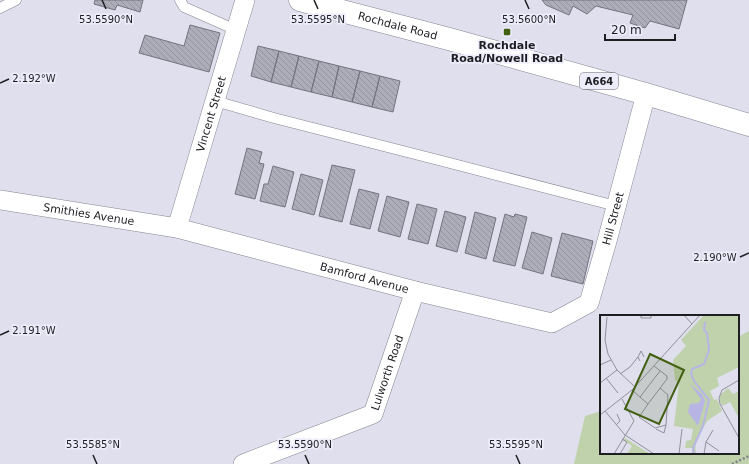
<svg xmlns="http://www.w3.org/2000/svg" width="749" height="464" font-family="'DejaVu Sans',sans-serif">
	<defs>
		<pattern id="building-back-hatch" width="6" height="6" patternUnits="userSpaceOnUse"><rect width="6" height="6" fill="#adadba"/><path d="M-1 5l2 2M0 0l6 6M5-1l2 2" fill="none" stroke="#9494a0"/></pattern>
	</defs>
	<rect width="100%" height="100%" fill="#dfdfed"/>
	<path fill="#bfd2ab" d="M749,331V464H574L585,416L601,411V453H738V337Z"/>
	<path fill="url(#building-back-hatch)" stroke="#73737f" d="M95,0H143L140,12L117,5L115,10L94,4Z
		M542,0H687L679,29L650,21L645,28L630,23L633,15L596,6L587,14L573,6L569,15L546,5Z
		M190,25L220,33L209,72L139,53L145,35L184,46Z
		M258,46L279,51L271,82L251,76Z
		M279,51L299,56L291,87L271,82Z
		M299,56L319,61L311,92L291,87Z
		M319,61L339,66L332,97L311,92Z
		M339,66L360,71L352,102L332,97Z
		M360,71L380,76L372,107L352,102Z
		M380,76L400,81L393,112L372,107Z
		M247,148L262,152L259,163L264,164L255,199L235,194Z
		M332,165L355,170L342,222L319,216Z
		M273,166L294,172L285,207L260,201L264,184H268Z
		M301,174L323,180L314,215L292,209Z
		M359,189L379,194L370,229L350,224Z
		M387,196L409,202L400,237L378,231Z
		M417,204L437,209L428,244L408,239Z
		M445,211L466,217L457,252L436,246Z
		M475,212L496,218L486,259L465,253Z
		M505,214L514,217L515,214L527,217L515,266L493,261Z
		M532,232L552,238L543,274L522,268Z
		M562,233L593,241L583,284L551,276Z"/>
	<g fill="none" stroke-linecap="round" stroke-linejoin="round">
		<defs>
			<path id="lane" d="M180,0L184,7L236,30
				M0,8L16,0
				M215,101L274,118L446,162L616,206"/>
			<g id="street">
				<path id="s1" d="M0,200L177,228L415,291L552,323L589,303L607,241L646,94"/>
				<path id="s2" d="M177,228L245,0"/>
				<path id="s3" d="M243,464L373,414L415,291"/>
			</g>
			<g id="primary">
				<path id="s4" d="M300,0L449,39L646,94L749,125"/>
			</g>
		</defs>
		<use href="#lane" stroke="#858591" stroke-width="11"/>
		<use href="#street" stroke="#858591" stroke-width="20"/>
		<use href="#primary" stroke="#858591" stroke-width="23"/>
		<path stroke="#808089" stroke-width="2.5" stroke-dasharray="2 2" stroke-linecap="butt" d="M732,464L749,456"/>
		<use href="#lane" stroke="#fff" stroke-width="10"/>
		<use href="#street" stroke="#fff" stroke-width="19"/>
		<use href="#primary" stroke="#fff" stroke-width="22"/>
	</g>
	<path fill="none" stroke="#1d1d22" stroke-width="1.5" d="M102,0L106,9M314,0L318,9M525,0L529,9M0,83L9,79M740,257L749,253M0,335L9,331M93,455L97,464M305,455L309,464M516,455L520,464"/>
	<rect fill="#436012" stroke="#edecfa" stroke-width="1.5" x="503" y="28" width="8" height="8" rx="2"/>
	<g text-anchor="middle" dominant-baseline="central" stroke-width="3.5" stroke-linejoin="round" paint-order="stroke">
		<rect fill="#edecfa" stroke="#5b5b63" stroke-width="1" x="580" y="73" width="38" height="16" rx="3"/>
		<g font-size="10" font-weight="bold" fill="#1d1d22">
			<text x="599" y="81">A664</text>
		</g>
		<g font-size="11" fill="#1d1d22" stroke="#edecfa">
			<text stroke="none"><textPath href="#s4" startOffset="101">Rochdale Road</textPath></text>
			<text stroke="none"><textPath href="#s2" startOffset="119">Vincent Street</textPath></text>
			<text stroke="none"><textPath href="#s1" startOffset="90">Smithies Avenue</textPath></text>
			<text stroke="none"><textPath href="#s1" startOffset="696">Hill Street</textPath></text>
			<text stroke="none"><textPath href="#s1" startOffset="373">Bamford Avenue</textPath></text>
			<text stroke="none"><textPath href="#s3" startOffset="183">Lulworth Road</textPath></text>
		</g>
		<g font-size="11" font-weight="bold" fill="#1d1d22" stroke="#edecfa">
			<text x="507" y="45">Rochdale<tspan x="507" dy="13">Road/Nowell Road</tspan></text>
		</g>
	</g>
	<g transform="translate(600 315)">
		<rect width="139" height="139" fill="#dfdfed"/>
		<path d="M104,0L139,1V52L117,63L119,71L110,76L114,85L117,84L122,96L107,106L95,128L96,139H92V133H85L86,126L91,125L93,114L74,111L79,68L75,65L73,45L86,31L81,25ZM128,73L133,79L139,76V103L130,87L122,91L120,86V80ZM25,123L50,139H27L32,131L23,125Z" fill="#bfd2ab"/>
		<path d="M90,69L102,79L105,86L98,111L88,97L90,89L99,88L101,84Z" fill="#b8b5e5"/>
		<path fill="none" stroke="#b8b5e5" stroke-width="2" d="M94,139L93,133L103,111L109,85L94,66L91,59L92,54L104,49L109,35L107,18L104,15L105,7"/>
		<path fill="none" stroke="#91919c" stroke-width="1" d="M41,0V3H51V0M84,0L92,9M7,2L5,25L8,39L17,55L35,72M38,42L41,36L44,42M0,50L11,45M54,51L67,61V64L48,89L39,102L55,113L66,110L68,80L60,73M20,59L30,52L38,42L40,46M6,63L18,78M139,65L122,75L119,83L120,89L139,123M0,68L17,55M32,75L48,89M40,82L60,56M5,96L25,120L54,139M0,100L32,75L100,0M16,110L20,106L17,99M56,114L64,118L66,110M106,127L119,136M14,139L34,106L22,84M20,139L27,127L22,124M79,139L82,114M104,139L106,127L113,115"/>
		<path fill="#436012" fill-opacity="0.15" stroke="#436012" stroke-width="2" d="M50,39L84,55L59,109L25,94Z"/>
		<rect width="139" height="139" fill="none" stroke="#1d1d22" stroke-width="2"/>
	</g>
	<g font-size="10" text-anchor="middle" fill="#1d1d22" stroke="#edecfa" stroke-width="3.5" stroke-linejoin="round" paint-order="stroke">
		<text x="106" y="23">53.5590°N</text>
		<text x="318" y="23">53.5595°N</text>
		<text x="529" y="23">53.5600°N</text>
		<text x="34" y="82">2.192°W</text>
		<text x="715" y="261">2.190°W</text>
		<text x="34" y="334">2.191°W</text>
		<text x="93" y="448">53.5585°N</text>
		<text x="305" y="448">53.5590°N</text>
		<text x="516" y="448">53.5595°N</text>
	</g>
	<path d="M605 34v6h70v-6" fill="none" stroke="#1d1d22" stroke-width="2"/>
	<text x="611" y="34" font-size="12" fill="#1d1d22" stroke="#edecfa" stroke-width="3" paint-order="stroke">20 m</text>
</svg>
